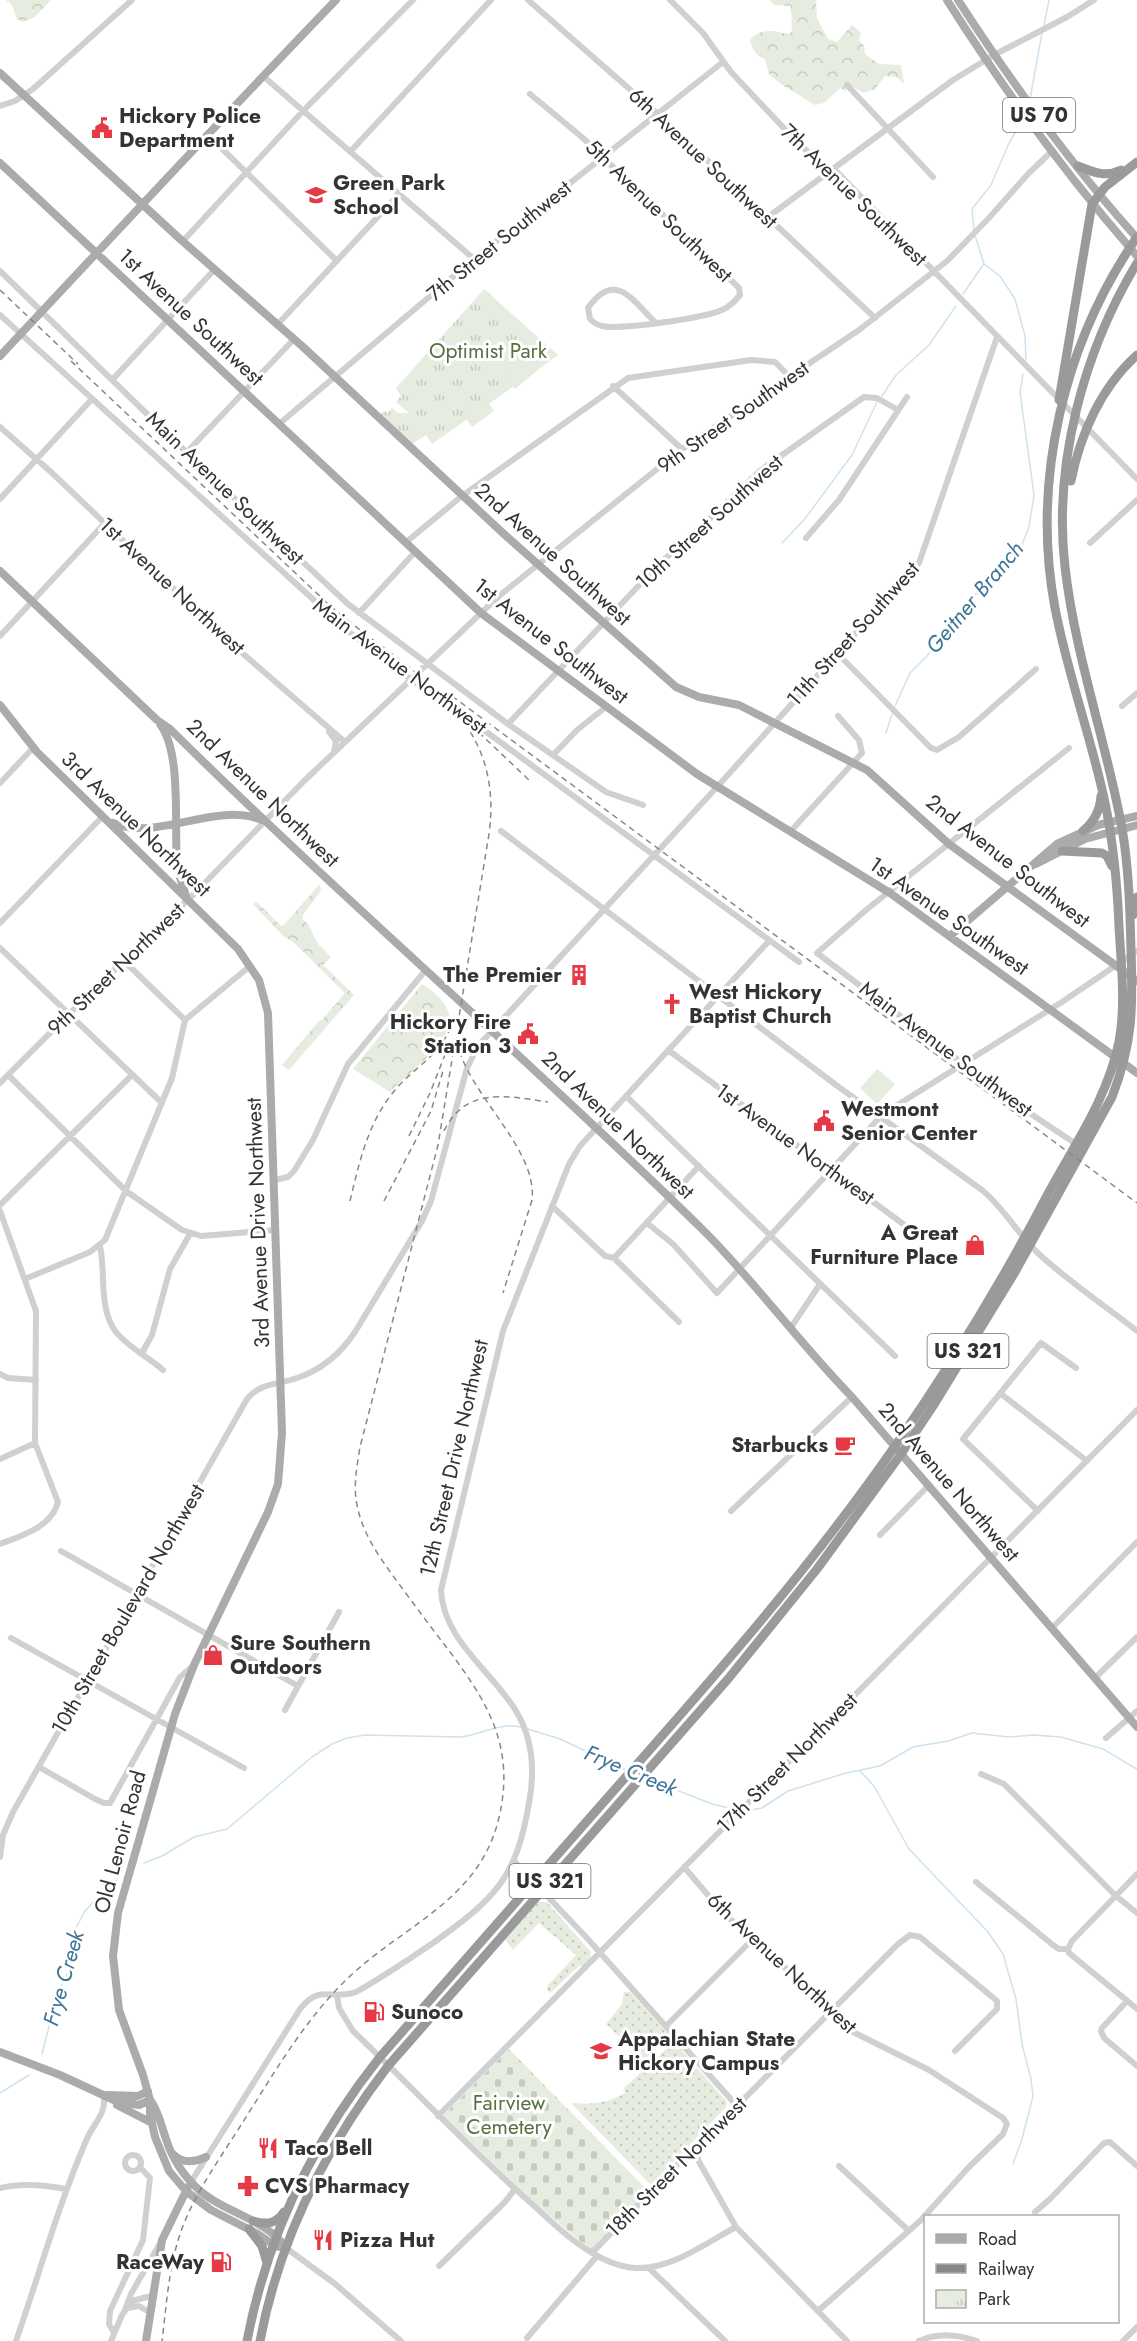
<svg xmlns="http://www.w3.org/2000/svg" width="1137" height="2341" font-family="Jost,sans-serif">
	<defs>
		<pattern id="grass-dots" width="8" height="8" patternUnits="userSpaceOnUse" patternTransform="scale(1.5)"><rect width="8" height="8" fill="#e6ecdf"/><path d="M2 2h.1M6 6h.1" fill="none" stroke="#c6cbc0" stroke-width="1.8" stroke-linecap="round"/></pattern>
		<pattern id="forest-crowns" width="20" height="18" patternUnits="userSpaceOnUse" patternTransform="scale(1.5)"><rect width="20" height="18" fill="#e6ecdf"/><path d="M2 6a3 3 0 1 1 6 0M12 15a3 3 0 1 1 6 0" fill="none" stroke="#c6cbc0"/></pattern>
		<pattern id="cemetery-stones" width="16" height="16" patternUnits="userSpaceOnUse" patternTransform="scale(1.5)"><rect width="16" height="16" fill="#e6ecdf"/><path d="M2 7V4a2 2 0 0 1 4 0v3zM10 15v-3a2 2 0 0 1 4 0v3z" fill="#c6cbc0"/></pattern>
		<pattern id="park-tufts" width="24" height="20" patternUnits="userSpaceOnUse" patternTransform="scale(1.5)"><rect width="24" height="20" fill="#e6ecdf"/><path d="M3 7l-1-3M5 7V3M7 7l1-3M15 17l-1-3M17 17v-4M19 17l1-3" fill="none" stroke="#c6cbc0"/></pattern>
	</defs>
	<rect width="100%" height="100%" fill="#fff"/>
	<path fill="url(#grass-dots)" d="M538,1902H547L591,1952L590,1959L583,1966H579L550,1993L547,1990L548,1985L576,1955L539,1923L513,1950L505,1940Z
		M624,1992H630L669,2035L644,2061L606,2024L622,2004Z
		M672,2044L677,2045L727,2102L726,2107L651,2185L571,2103C592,2105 607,2103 625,2093L624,2088Z"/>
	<path fill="url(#forest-crowns)" d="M6,0H51L35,17L23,22L17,19L12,5Z
		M769,0H816L817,18L828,39L837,42L852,25L861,33L859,40L864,46L865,54L879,64L901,65L904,84L896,77L885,76L875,89L863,93L845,82L846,91L840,88L824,103L815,105L781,84L769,74L765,59C756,56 752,49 750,40C760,28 774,30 789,34L792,31L791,6L774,5Z
		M319,885L321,888L320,892L303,915V920L308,924L318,944L331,957L323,965L354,995L289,1070L282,1065L318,1022L322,1020L345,993L293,942L283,936L253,904L257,902L282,927Z
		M422,984C432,991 444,999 448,1011C459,1039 406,1074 390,1092L353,1069Z"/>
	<path fill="url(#cemetery-stones)" d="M509,2049L648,2191L591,2250L525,2195L443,2116Z"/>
	<path fill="url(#park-tufts)" d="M484,289L558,355L432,444L426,435L412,444L381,414L384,411L388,413L392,408L398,413H409L396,402L401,396L396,388Z"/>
	<path fill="#e6ecdf" d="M512,345C528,345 539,349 549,361L515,389L491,355L499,349Z
		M485,398L494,411L472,427L463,414Z
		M877,1069L895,1084L877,1104L860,1088Z"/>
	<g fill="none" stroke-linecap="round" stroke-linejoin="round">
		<path stroke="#cfe2ee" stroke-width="1.5" d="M1044,25L1049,0
			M1030,99L1042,33
			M974,230L972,209L991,185L1009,143L1024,118
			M975,235L984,264L1000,276L1015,299L1025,336L1026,360
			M963,294L983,265
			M882,396L896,375L929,345L956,306
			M782,543L804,520L852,455L877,402
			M895,706L910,673L927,656L963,608L1021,547L1029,527L1034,495L1020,392L1023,374
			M886,733L892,714
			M528,1729L560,1739L628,1771
			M860,1771L874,1786L909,1849L988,1932L1003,1954L1016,1999L1022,2044L1031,2079L1033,2096L1022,2139L1013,2164
			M646,1778L712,1804L737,1810
			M745,1811L762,1808L788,1791L846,1773L880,1766L913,1747L948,1741L972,1733L1009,1737L1033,1735L1061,1737L1103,1749L1137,1769
			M144,1863L162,1856L194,1837L227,1829L312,1757L332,1744L347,1738L365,1735L460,1737C481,1735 499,1722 521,1727
			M42,2054L57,1995L70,1968L77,1926L85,1911L104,1890L117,1880
			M0,2093L29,2075"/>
		<path stroke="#d0d0d0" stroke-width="6" d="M528,0L658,114L875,318
			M670,0L703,33L731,72L796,141L822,165L837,172L1137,479
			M263,76L474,259
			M847,85L933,177
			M530,94L583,138L739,288L740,295C735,301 730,307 722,310C704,318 621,330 602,326C597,325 594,323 590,319L588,308C615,269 633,301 655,322
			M0,106L15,101L33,89L132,0
			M207,134L337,261
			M350,152L491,0
			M768,217L953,80L994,55L1067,17L1094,0
			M183,241L303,111L413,0
			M0,271L218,483L348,604L508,724L606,792L643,805
			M0,315L348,631L402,673L477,725L799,962
			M277,325L399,194
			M112,380L214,270
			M613,386L682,449
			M279,424L474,259L723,62
			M0,427L51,472L233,645L345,742
			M187,452L294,339
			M0,499L92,399
			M806,538L839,500L907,397
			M405,543L462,496L628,378L751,360L775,362L790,377
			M1090,543L1137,500
			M359,613L415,552
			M0,636L105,523
			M837,653L931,748L937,750L959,737L1036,669
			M1122,706L1137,693
			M508,724L660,563L700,528L761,470L864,397L877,398L898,410
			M329,732L336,741L334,752
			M1069,748L866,910L817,953L978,1075L1037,1118L1076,1144
			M554,754L577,730L606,707
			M0,783L33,748
			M501,831L836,1085L982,1190C1005,1209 1019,1236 1041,1256C1071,1283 1105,1306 1137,1331
			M790,832L862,753L859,740L838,716
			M0,923L103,816
			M0,948L162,1103
			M124,961L185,1020
			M185,1020L250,966
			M668,1050L922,1238
			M8,1075L126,1191L182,1230L201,1236L276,1230
			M0,1083L87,996L194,894L304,781L499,596L682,449L859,330L947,261L988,219L1028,174L1051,152
			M626,1096L895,1356
			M275,1180L288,1177L294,1171L313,1140L348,1064L425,971
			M0,1205L132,1075
			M552,1206L605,1256L614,1258L679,1322
			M0,1211L36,1311L35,1443L58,1502C52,1527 21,1536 0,1544
			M647,1223L673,1244L717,1293L883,1114L1062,1002L1137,951
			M100,1246C106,1272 98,1309 116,1332C128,1347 148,1357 163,1370
			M614,1258L699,1166
			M25,1279L90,1252L105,1240L172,1078L185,1020
			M790,1329L820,1284
			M142,1353L152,1335L170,1269L190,1234
			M0,1374L8,1378L36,1380
			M1000,1393L1087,1461
			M0,1459L35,1443
			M731,1511L852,1397
			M1038,1511L963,1439L1041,1343L1076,1368
			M880,1535L929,1485
			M61,1551L298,1686
			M1052,1628L1137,1542
			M11,1638L244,1768
			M1095,1678L1137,1637
			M285,1710L339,1612
			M1106,1738L1137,1711
			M39,1767L95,1799L104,1803H110L180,1677L193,1666
			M981,1774L1004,1784L1116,1896L1137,1913
			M0,1857L3,1835L13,1812L247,1399C261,1382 278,1385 297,1378C321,1370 341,1353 355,1332L422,1221L431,1201L467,1068L478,1046L717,787L919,563L997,337
			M514,1861L586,1937L737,2106
			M684,1867L725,1915L759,1942L847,2029L929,2070L1003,2118L1007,2124L1003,2134L968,2168L920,2221L818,2311
			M976,1882L1053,1945L1059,1949H1068L1069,1953L1137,2009
			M1068,1949L1072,1941L1137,1874
			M337,1995L339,2008L353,2031C410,2085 464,2143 523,2196C544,2214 563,2235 586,2249C601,2259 618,2267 636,2268C672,2269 706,2243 736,2227
			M1127,2001L1102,2028L1101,2031L1104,2038L1137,2066
			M666,2026L754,1938
			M438,2116L1137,1410
			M697,2149L698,2160L736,2227L847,2341
			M125 2163a8 8 0 1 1 16 0a8 8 0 1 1-16 0Z
			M839,2166L909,2231
			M191,2182L300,2009C321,1983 331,2001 356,1992C383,1977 408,1960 433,1943C494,1899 516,1880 529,1803C535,1771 533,1739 516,1711C492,1671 443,1640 441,1590L503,1331L569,1164L580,1146L769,941
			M0,2188C21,2183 45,2185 66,2189
			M1035,2212L1050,2199L1104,2143L1110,2142L1137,2166
			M286,2248L334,2283L401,2341
			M592,2253L688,2153L697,2149L702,2141L898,1944L910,1935L920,1937L997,2001V2009L955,2051
			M439,2266L505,2202L515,2189
			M649,2268L725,2341
			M127,2308L139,2306L149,2312
			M125,2310L131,2294L159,2245
			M114,2333L109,2324L110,2311L143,2240L150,2178L140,2167
			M527,2338L597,2256
			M16,2341C39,2275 58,2206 86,2141C93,2123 106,2116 104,2096
			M111,2341L122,2315L132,2301L151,2296
			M919,2341C938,2332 957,2334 977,2341
			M1123,2341L1137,2327"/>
		<path stroke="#ababab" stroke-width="8" d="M947,0C1004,90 1066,175 1137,256
			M958,0C1012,83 1071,165 1137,238
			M0,73L180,239L302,346L505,535L676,687L699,697L739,705L867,770L949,844L1137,981
			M0,163L481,613L697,774L890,893L1137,1073
			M0,356C112,237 223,117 336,0
			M0,571L157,720L170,729C344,901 530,1060 705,1232C757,1284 800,1344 852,1397L1137,1727
			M0,705L37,752L238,949L259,980L268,1013L282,1433L278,1484L268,1512L194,1665L175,1714L118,1913L113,1956L119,2010L143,2075L150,2100V2114L155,2137L169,2171L186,2191L211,2210L258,2234L275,2246L286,2248
			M160,724C182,753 174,826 177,864C178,875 183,885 186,896
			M113,823C158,842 214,801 262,820
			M1036,864L1085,839L1137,825
			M950,936L1057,844L1098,825L1137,816
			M0,2052L60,2075L116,2101L139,2105L150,2100
			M107,2095L138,2096L148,2091
			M151,2101C159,2113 161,2125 166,2139C172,2158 184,2176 198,2189C224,2213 265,2218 286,2248
			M117,2105L152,2123
			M174,2155C183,2164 195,2162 206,2157
			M146,2341L162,2240L188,2187"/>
		<path stroke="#9a9a9a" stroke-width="9" d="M1078,166C1094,172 1104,178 1121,170
			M1059,400L1092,204L1105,187L1137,162
			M1071,481C1080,435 1101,387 1137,355
			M1083,831C1094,822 1100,811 1101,796
			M1062,851L1102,853L1107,856L1112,866
			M1133,915L1137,897
			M253,2221C267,2225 276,2224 284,2212
			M249,2229L262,2246L267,2263
			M247,2341C267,2236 314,2140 380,2057C456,1970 532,1883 609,1796C709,1683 809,1570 895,1446C949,1368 999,1287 1043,1203C1070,1151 1107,1101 1119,1042C1126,1004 1121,965 1119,926C1117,877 1112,828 1100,781C1086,723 1066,666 1055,608C1031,480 1064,343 1137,237
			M260,2341C279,2240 326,2147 388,2066L728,1679L817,1569L901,1454L935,1403L1015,1272L1112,1097C1133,1042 1133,1009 1131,950C1130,910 1129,869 1122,828C1106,741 1075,655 1065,567C1053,463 1084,351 1137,263"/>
		<path stroke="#888" stroke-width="1.5" stroke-dasharray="6 4.5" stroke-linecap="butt" d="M0,290L78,364
			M71,361L326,602C403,671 506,709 489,834L438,1145L360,1447C357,1466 353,1486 357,1505C363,1536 381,1559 399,1584C416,1607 433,1630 450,1652C488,1703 514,1746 500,1813C482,1901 403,1924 346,1980C303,2022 273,2075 241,2125C221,2157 199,2187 185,2221C169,2259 167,2301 162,2341
			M452,696L1137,1203
			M471,725L529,780
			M457,1041C466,1093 538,1148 532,1200L503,1293
			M444,1131C466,1086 507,1096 548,1102
			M409,1136L430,1093L448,1047
			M350,1201C359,1164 367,1126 391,1095C412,1067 439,1059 453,1022
			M384,1201L431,1111L443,1071"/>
	</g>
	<defs>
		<symbol id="civic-bare" viewBox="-9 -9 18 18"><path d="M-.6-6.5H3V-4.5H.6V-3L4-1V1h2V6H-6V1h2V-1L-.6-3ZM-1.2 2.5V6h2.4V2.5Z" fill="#e63946" stroke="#fff" stroke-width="2.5" paint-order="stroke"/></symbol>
		<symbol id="school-bare" viewBox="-9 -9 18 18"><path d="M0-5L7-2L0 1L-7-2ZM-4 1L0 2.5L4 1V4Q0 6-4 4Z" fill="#e63946" stroke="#fff" stroke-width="2.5" paint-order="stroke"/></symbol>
		<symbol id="building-bare" viewBox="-9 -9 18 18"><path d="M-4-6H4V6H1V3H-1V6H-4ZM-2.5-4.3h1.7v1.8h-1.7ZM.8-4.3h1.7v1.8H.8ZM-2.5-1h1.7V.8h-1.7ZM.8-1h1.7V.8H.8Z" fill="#e63946" stroke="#fff" stroke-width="2.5" paint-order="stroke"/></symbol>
		<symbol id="church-bare" viewBox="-9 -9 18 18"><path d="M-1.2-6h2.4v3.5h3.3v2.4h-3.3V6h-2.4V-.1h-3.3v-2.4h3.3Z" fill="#e63946" stroke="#fff" stroke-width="2.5" paint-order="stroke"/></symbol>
		<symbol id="shop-bare" viewBox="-9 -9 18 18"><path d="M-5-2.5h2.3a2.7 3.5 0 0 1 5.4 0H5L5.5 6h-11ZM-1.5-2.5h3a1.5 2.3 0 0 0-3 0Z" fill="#e63946" stroke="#fff" stroke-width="2.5" paint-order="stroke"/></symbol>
		<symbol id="cafe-bare" viewBox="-9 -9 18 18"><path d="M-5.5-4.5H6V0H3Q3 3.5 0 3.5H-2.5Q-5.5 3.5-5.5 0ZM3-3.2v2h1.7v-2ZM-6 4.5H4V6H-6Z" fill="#e63946" stroke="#fff" stroke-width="2.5" paint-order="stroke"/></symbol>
		<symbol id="fuel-bare" viewBox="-9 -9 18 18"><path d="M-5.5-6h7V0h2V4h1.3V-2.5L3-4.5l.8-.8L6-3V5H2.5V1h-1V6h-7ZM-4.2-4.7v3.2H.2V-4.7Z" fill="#e63946" stroke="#fff" stroke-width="2.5" paint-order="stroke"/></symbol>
		<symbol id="university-bare" viewBox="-9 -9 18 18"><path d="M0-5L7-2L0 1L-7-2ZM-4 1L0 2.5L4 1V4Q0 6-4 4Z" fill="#e63946" stroke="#fff" stroke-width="2.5" paint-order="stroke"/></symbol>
		<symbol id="restaurant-bare" viewBox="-9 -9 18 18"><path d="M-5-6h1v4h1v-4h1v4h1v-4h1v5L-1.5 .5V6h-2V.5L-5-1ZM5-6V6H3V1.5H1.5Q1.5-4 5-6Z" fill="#e63946" stroke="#fff" stroke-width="2.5" paint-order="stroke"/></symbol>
		<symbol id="pharmacy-bare" viewBox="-9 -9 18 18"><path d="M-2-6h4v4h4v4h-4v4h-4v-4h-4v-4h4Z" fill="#e63946" stroke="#fff" stroke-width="2.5" paint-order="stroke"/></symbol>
	</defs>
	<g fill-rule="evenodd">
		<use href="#civic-bare" x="87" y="113" width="30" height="30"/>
		<use href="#school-bare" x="301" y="180" width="30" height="30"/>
		<use href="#building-bare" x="564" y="960" width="30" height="30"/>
		<use href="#church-bare" x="657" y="989" width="30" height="30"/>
		<use href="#civic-bare" x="513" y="1019" width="30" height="30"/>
		<use href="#civic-bare" x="809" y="1106" width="30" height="30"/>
		<use href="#shop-bare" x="960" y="1230" width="30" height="30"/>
		<use href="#cafe-bare" x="830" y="1430" width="30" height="30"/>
		<use href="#shop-bare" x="198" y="1640" width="30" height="30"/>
		<use href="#fuel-bare" x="359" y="1997" width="30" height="30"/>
		<use href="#university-bare" x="586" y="2036" width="30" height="30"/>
		<use href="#restaurant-bare" x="253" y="2133" width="30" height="30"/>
		<use href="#pharmacy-bare" x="233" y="2171" width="30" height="30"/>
		<use href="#restaurant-bare" x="308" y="2225" width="30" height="30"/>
		<use href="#fuel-bare" x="206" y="2247" width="30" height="30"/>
	</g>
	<g text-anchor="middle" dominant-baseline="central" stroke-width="6" stroke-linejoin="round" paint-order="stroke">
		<g fill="#fff" stroke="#707070" stroke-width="1.5">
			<rect x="1003" y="98" width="72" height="34" rx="4.5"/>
			<rect x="927.5" y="1334" width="81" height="34" rx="4.5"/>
			<rect x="509.5" y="1864" width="81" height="34" rx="4.5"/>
		</g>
		<g font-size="20" font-weight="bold" fill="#333">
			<text x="1039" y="115">US 70</text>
			<text x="968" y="1351">US 321</text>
			<text x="550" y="1881">US 321</text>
		</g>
		<g font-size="21" font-weight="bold" fill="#333" stroke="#fff" text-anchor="start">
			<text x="119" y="116">Hickory Police<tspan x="119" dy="24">Department</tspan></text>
			<text x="333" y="183">Green Park<tspan x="333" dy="24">School</tspan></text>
			<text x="562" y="975" text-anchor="end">The Premier</text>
			<text x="689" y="992">West Hickory<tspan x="689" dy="24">Baptist Church</tspan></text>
			<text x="511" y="1022" text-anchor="end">Hickory Fire<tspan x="511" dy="24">Station 3</tspan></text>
			<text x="841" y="1109">Westmont<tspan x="841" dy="24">Senior Center</tspan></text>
			<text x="958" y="1233" text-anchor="end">A Great<tspan x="958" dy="24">Furniture Place</tspan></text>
			<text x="828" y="1445" text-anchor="end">Starbucks</text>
			<text x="230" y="1643">Sure Southern<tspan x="230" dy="24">Outdoors</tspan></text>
			<text x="391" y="2012">Sunoco</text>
			<text x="618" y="2039">Appalachian State<tspan x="618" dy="24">Hickory Campus</tspan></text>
			<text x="285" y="2148">Taco Bell</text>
			<text x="265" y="2186">CVS Pharmacy</text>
			<text x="340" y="2240">Pizza Hut</text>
			<text x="204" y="2262" text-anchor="end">RaceWay</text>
		</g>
		<g font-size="21" fill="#333" stroke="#fff">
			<text transform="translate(703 158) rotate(43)">6th Avenue Southwest</text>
			<text transform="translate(854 195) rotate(44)">7th Avenue Southwest</text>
			<text transform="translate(659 211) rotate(44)">5th Avenue Southwest</text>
			<text transform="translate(499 241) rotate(-39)">7th Street Southwest</text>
			<text transform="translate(191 317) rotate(43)">1st Avenue Southwest</text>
			<text transform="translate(733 417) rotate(-35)">9th Street Southwest</text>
			<text transform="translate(225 488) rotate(44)">Main Avenue Southwest</text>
			<text transform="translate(709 522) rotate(-42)">10th Street Southwest</text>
			<text transform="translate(553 554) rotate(42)">2nd Avenue Southwest</text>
			<text transform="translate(172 586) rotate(43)">1st Avenue Northwest</text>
			<text transform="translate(853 634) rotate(-48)">11th Street Southwest</text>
			<text transform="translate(551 641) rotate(38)">1st Avenue Southwest</text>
			<text transform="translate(400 666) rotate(37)">Main Avenue Northwest</text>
			<text transform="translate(263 793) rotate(44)">2nd Avenue Northwest</text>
			<text transform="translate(136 824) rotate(44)">3rd Avenue Northwest</text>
			<text transform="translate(1008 861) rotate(38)">2nd Avenue Southwest</text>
			<text transform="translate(949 916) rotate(35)">1st Avenue Southwest</text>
			<text transform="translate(116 969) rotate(-44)">9th Street Northwest</text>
			<text transform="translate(946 1049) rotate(37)">Main Avenue Southwest</text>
			<text transform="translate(618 1125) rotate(44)">2nd Avenue Northwest</text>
			<text transform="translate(795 1144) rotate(36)">1st Avenue Northwest</text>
			<text transform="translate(258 1223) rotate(-92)">3rd Avenue Drive Northwest</text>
			<text transform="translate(454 1458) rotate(-77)">12th Street Drive Northwest</text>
			<text transform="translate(949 1482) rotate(49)">2nd Avenue Northwest</text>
			<text transform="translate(128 1609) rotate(-60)">10th Street Boulevard Northwest</text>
			<text transform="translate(787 1763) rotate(-45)">17th Street Northwest</text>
			<text transform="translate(120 1842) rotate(-75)">Old Lenoir Road</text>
			<text transform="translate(782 1963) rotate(43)">6th Avenue Northwest</text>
			<text transform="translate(676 2167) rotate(-45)">18th Street Northwest</text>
		</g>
		<g font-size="21" fill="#56703f" stroke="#fff">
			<text x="488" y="351">Optimist Park</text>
			<text x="509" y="2103">Fairview<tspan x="509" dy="24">Cemetery</tspan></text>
		</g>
		<g font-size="22" font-style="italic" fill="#3f7597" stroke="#fff">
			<text transform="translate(974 597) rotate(-50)">Geitner Branch</text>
			<text transform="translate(631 1770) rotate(23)">Frye Creek</text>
			<text transform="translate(63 1978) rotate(-74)">Frye Creek</text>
		</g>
	</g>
	<rect x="924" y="2215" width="195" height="108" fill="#ffffff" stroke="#adadad" stroke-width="1.5"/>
	<rect x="936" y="2234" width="30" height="9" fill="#ababab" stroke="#adadad" stroke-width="1.5"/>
	<text x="978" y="2245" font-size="18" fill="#333333">Road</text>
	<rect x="936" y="2264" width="30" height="9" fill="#888888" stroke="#adadad" stroke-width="1.5"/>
	<text x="978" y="2275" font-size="18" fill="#333333">Railway</text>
	<rect x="936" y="2290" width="30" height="18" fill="url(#park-tufts)" stroke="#adadad" stroke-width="1.5"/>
	<text x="978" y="2305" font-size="18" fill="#333333">Park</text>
</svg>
